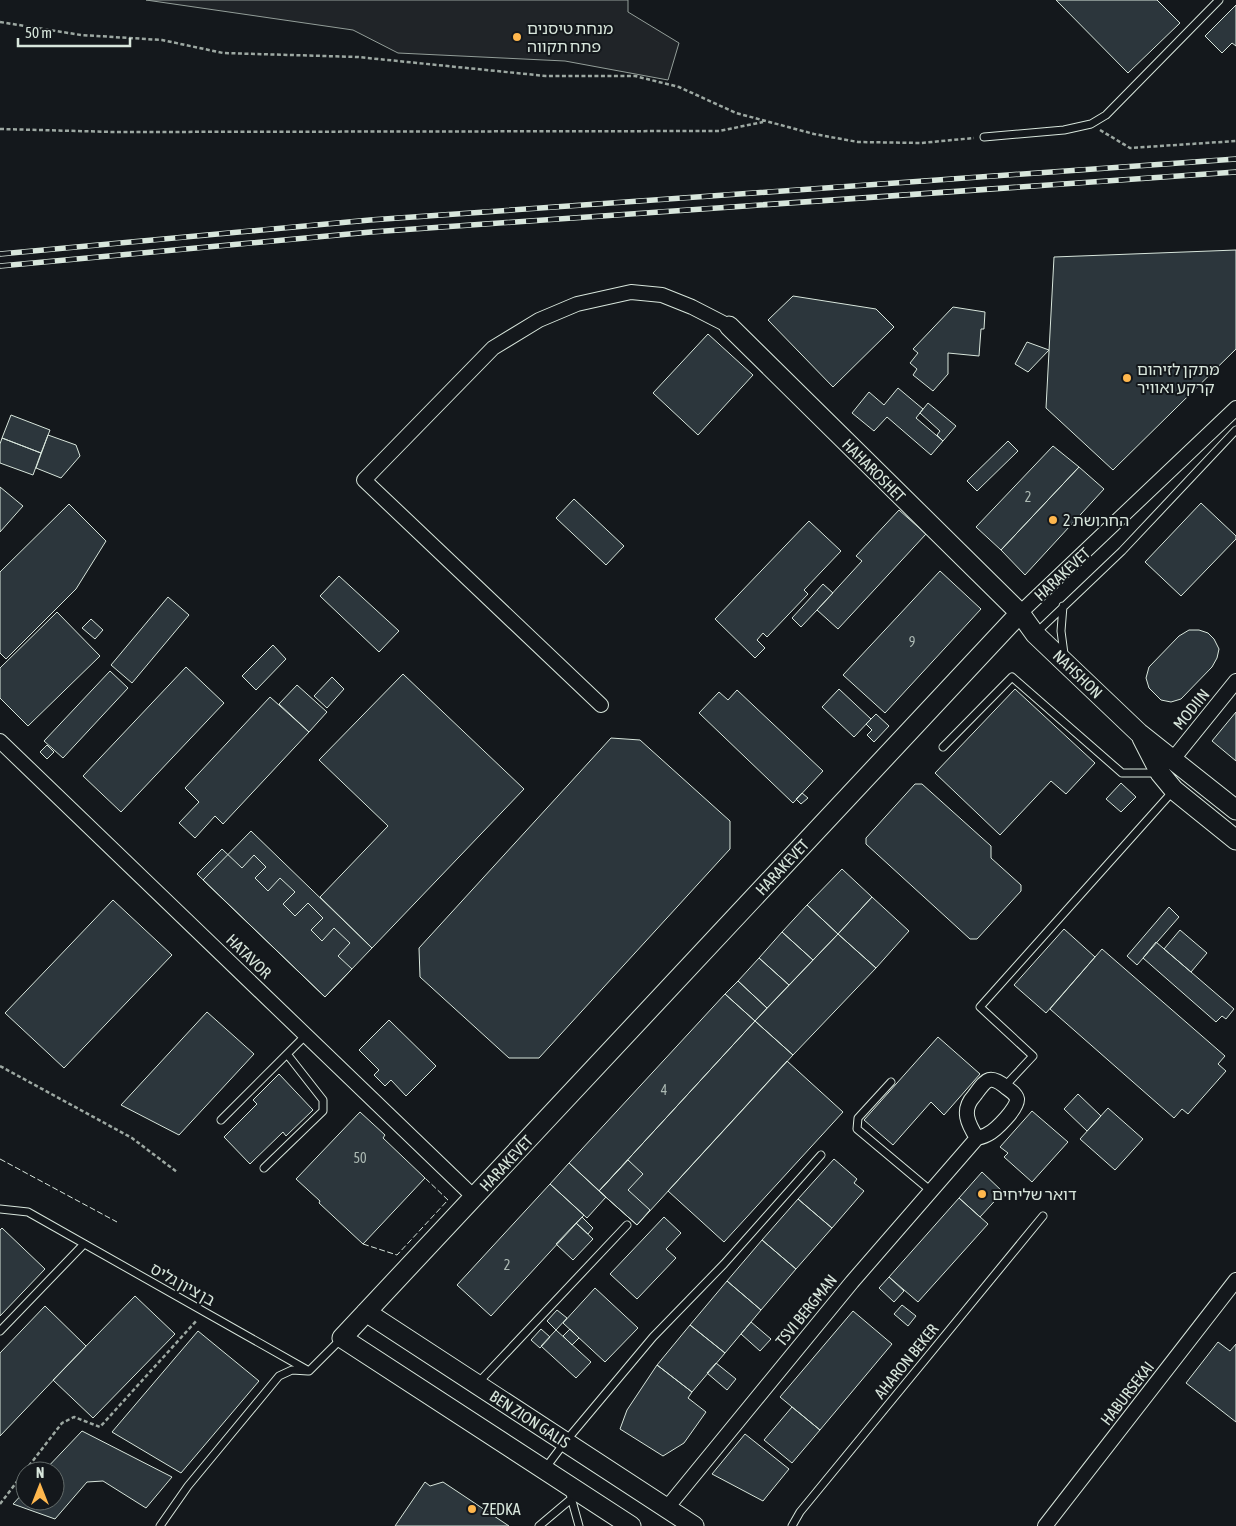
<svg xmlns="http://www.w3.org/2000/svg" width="1236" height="1526" font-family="'Asap Condensed','Noto Sans Hebrew',sans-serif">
	<rect width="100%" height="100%" fill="#14181c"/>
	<path fill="#202428" stroke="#939e99" d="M146,0H628V12L679,43L668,80L565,61L398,53L353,30Z"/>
	<path fill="#2c363c" stroke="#d8e6dc" d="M1056,0H1157L1180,23L1128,73Z
		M1236,5V46L1232,43L1222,53L1205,36Z
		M1236,250V349L1113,470L1046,408L1054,257Z
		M793,296L876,309L894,327L833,387L768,320Z
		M953,307L985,312L984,329H981L979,356L948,353V374L933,391L913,375L917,369L910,363L918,353L913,349Z
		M708,334L753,375L698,435L653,393Z
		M1027,342L1049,350L1028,372L1015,364Z
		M898,388L923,409L916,418L943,441L931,455L887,417L874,431L852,413L869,392L884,405Z
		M928,403L956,426L943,441L937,435L940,431L920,413Z
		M11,415L50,430L41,453L2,438Z
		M48,435L76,445L80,456L61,478L36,468Z
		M2,438L41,453L33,475L0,463V444Z
		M1008,441L1018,451L977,491L967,481Z
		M1053,446L1079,467L1001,550L976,527Z
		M1079,467L1104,489L1025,575L1001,550Z
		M0,487L23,506L0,532Z
		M574,499L624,546L606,565L556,518Z
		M1201,503L1236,536V539L1181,596L1145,562Z
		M69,504L106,541L76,589L6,659L0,653V572Z
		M899,510L926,534L838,629L817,610L862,561L856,556Z
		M809,521L841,551L804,590L808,594L767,637L763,633L757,640L765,648L755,658L715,619Z
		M940,571L981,609L885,713L843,675Z
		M339,576L399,631L379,652L320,596Z
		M823,584L833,593L801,627L792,618Z
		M168,597L189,615L132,683L111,665Z
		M57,612L100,656L28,726L0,698V668Z
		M91,619L103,630L95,639L82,628Z
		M1189,630H1199L1208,633L1214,639L1219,649L1217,658L1212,667L1181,699L1171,702L1161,700L1149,688L1146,678L1149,667L1179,636Z
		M273,645L286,659L256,690L242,676Z
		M186,667L224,703L121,812L83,776Z
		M110,671L128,688L63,758L44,741Z
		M403,674L524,789L372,948L320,897L388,826L319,760Z
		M332,677L344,689L327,708L314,696Z
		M297,685L327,712L309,732L279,704Z
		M839,689L871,719L854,737L822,707Z
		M1015,689L1095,763L1066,794L1051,781L1000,835L935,773Z
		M737,690L823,771L793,803L699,713L719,692L728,700Z
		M270,697L309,732L223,824L215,816L195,838L179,823L199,802L185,788Z
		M1236,712V761L1212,741Z
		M876,714L889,726L874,742L867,735L872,730L866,724Z
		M611,738L640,740L730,821V849L539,1058H509L420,977L419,948Z
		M47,745L54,752L47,759L40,752Z
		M1121,783L1136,797L1121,812L1106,799Z
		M915,784H922L991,846V858L1021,885V891L977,939H970L866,844V838Z
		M802,793L808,798L801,804L796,799Z
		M251,831L372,948L325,997L203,880Z
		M222,849L242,868L254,855L266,867L255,878L268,891L280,878L295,892L283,904L295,916L308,903L323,918L311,930L322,941L334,928L350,943L338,956L352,969L325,997L197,874Z
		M842,869L872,897L838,934L807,905Z
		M872,897L909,931L876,968L838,934Z
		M113,900L172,955L64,1068L5,1013Z
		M807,905L838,934L813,960L782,932Z
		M1169,907L1179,917L1137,965L1127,956Z
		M1064,929L1095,957L1046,1013L1014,985Z
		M1180,930L1207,953L1191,972L1164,949Z
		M782,932L813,960L789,985L759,958Z
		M838,934L876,968L793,1055L755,1021Z
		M1156,942L1234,1009L1226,1019L1222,1016L1216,1022L1143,958Z
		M1102,949L1225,1056L1218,1064L1226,1071L1188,1114L1182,1109L1174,1118L1050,1009Z
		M759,958L789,985L767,1008L738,981Z
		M738,981L767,1008L755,1021L725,994Z
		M725,994L755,1021L599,1191L569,1163Z
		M207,1012L254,1054L179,1135L121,1105Z
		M389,1020L436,1066L406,1096L391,1080L385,1086L374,1075L379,1070L359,1050Z
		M755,1021L793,1055L637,1225L599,1191Z
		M938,1037L980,1074L944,1115L931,1102L893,1145L864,1120Z
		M787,1061L843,1112L724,1242L668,1191Z
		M279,1074L313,1110L286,1136L283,1132L250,1164L224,1137L257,1104L253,1100Z
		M1078,1094L1101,1116L1087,1131L1064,1109Z
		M1108,1108L1143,1139L1115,1170L1080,1139Z
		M1032,1111L1068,1142L1032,1182L1004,1157L1008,1153L1000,1147Z
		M360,1112L385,1135L383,1138L425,1178L363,1244L319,1203L320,1201L296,1179Z
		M834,1159L857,1179L854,1183L864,1191L832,1228L798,1199Z
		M628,1160L643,1174L628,1190L650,1210L637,1225L599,1191Z
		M569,1163L606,1197L587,1218L550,1184Z
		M982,1172L1003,1192L980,1217L959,1198Z
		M550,1184L584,1215L491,1316L457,1285Z
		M959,1198L988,1224L918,1302L889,1277Z
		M798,1199L832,1228L796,1269L762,1240Z
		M582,1217L593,1228L588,1234L576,1223Z
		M664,1217L681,1233L666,1249L676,1258L637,1299L610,1274Z
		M576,1223L593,1239L573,1260L556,1244Z
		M2,1228L45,1269L0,1316V1230Z
		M762,1240L796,1269L761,1310L727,1281Z
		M889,1277L904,1291L894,1302L879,1288Z
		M727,1281L761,1310L725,1353L690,1325Z
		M595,1288L638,1328L605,1362L563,1323Z
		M135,1296L175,1334L93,1418L53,1380Z
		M902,1305L916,1316L908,1326L894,1314Z
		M45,1306L86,1346L0,1436V1353Z
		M557,1310L567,1318L556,1330L547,1321Z
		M853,1311L892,1344L820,1430L780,1397Z
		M751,1322L771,1339L760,1351L741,1334Z
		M690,1325L725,1353L692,1392L657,1365Z
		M541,1329L550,1337L540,1348L531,1340Z
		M570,1329L579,1338L572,1345L563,1336Z
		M556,1330L591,1362L576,1378L541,1346Z
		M198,1331L259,1381L181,1473L112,1432Z
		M1218,1342L1230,1351L1236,1344V1422L1186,1383Z
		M716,1363L736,1379L727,1390L707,1373Z
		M657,1365L692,1392L688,1398L706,1412L684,1443L663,1456L620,1429L627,1410Z
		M792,1407L820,1430L792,1463L764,1440Z
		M82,1431L172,1477L146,1508L103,1481L87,1482L55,1519L13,1504L25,1491V1501H55V1471H44Z
		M745,1434L789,1469L763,1501L712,1474Z
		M425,1482L430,1486L443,1482L509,1526H395Z"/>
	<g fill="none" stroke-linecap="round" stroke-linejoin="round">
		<defs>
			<path id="lane" d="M984,137L1064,130L1091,124L1106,115L1219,0
				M1063,606L1061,631L1064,654
				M1036,633L1122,551L1236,430
				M943,747L1012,677L1122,773H1159
				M891,1082L858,1118L857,1129L931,1191
				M1005,1086L1033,1056L980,1007L1174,790
				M221,1120L306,1035
				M264,1168L323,1111V1100L287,1054
				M0,1209L28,1212L309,1371L341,1339
				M0,1331L84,1244
				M477,1384L627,1225
				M544,1470L565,1442L653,1337L724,1264L821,1155
				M569,1490L579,1526
				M160,1526L188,1486L279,1376L292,1370L308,1371
				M539,1526L571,1499
				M792,1526L800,1512L1043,1216"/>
			<path id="street" d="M1020,613L1236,408
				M601,705L364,480L493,348L539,320L577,304L631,292L662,295L692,307L729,326
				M0,741L474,1197
				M1173,759L1236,681
				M666,1509L852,1282L977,1138C981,1137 985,1136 988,1134C996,1130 1018,1108 1017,1099C1016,1094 1011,1091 1007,1088C989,1073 986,1080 974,1096C961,1110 968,1124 977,1138
				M1045,1526L1236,1280"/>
			<path id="secondary" d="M729,326L1020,613L1035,634L1139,733L1236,810
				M1142,738L1160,773L1174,790L1236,840
				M366,1312L694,1526
				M631,1526L342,1338L1020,613"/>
		</defs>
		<use href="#lane" stroke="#d8e6dc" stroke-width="9"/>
		<use href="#street" stroke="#d8e6dc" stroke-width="16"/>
		<use href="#secondary" stroke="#d8e6dc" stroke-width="21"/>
		<path stroke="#9da8a2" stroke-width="2.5" stroke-dasharray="4 2.5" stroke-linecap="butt" d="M0,22L81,35L162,40L223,53L358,57L546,76H635L679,87L736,113L814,134L858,142L921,143L974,138
			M0,129L115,132L719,131L763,122
			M1100,130L1130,148L1236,141
			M0,1066L132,1138L177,1172
			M25,1471L62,1423L74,1417L100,1427L197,1320
			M0,1504L25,1471"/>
		<use href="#lane" stroke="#14181c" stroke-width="7"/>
		<use href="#street" stroke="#14181c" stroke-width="14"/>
		<use href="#secondary" stroke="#14181c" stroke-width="19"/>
		<defs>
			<path id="rail" d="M0,254L370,220L1236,159
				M0,266L371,232L1236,172"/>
		</defs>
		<use href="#rail" stroke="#d8e6dc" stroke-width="5.5"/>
		<use href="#rail" stroke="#14181c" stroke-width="4" stroke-dasharray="11" stroke-linecap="butt"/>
		<path stroke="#d8e6dc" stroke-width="1" stroke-dasharray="6 2.5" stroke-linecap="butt" d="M0,1159L117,1222
			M363,1244L397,1255L448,1200L425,1178"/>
	</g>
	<g fill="#ffb74d" stroke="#14181c" stroke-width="2">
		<circle cx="517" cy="37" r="5"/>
		<circle cx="1127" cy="378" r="5"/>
		<circle cx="1053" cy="520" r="5"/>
		<circle cx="982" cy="1194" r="5"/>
		<circle cx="472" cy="1509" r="5"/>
	</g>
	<g text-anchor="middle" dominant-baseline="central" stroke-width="4" stroke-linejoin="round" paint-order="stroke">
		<g font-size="14" fill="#adbab4">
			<text x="1028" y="497">2</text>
			<text x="912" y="642">9</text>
			<text x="664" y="1090">4</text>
			<text x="360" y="1158">50</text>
			<text x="507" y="1265">2</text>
		</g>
		<g font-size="16" fill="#d8e6dc" stroke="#14181c" text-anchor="start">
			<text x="527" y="28">מנחת טיסנים<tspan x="527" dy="18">פתח תקווה</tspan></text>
			<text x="1137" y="369">מתקן לזיהום<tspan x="1137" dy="18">קרקע ואוויר</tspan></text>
			<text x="1063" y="520">החרושת 2</text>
			<text x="992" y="1194">דואר שליחים</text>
			<text x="482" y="1509">ZEDKA</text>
		</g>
		<g font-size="16" fill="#d8e6dc" stroke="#14181c">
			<text transform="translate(874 470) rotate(45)">HAHAROSHET</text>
			<text transform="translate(1062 574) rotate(-43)">HARAKEVET</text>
			<text transform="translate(1078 674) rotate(44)">NAHSHON</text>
			<text transform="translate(1191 709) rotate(-51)">MODIIN</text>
			<text transform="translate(782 867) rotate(-47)">HARAKEVET</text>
			<text transform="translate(249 956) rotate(44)">HATAVOR</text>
			<text transform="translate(506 1163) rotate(-47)">HARAKEVET</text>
			<text transform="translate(183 1284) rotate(29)">בן ציון גליס</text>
			<text transform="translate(806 1310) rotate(-51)">TSVI BERGMAN</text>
			<text transform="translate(906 1361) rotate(-51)">AHARON BEKER</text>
			<text transform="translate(1127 1393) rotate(-52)">HABURSEKAI</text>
			<text transform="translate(530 1419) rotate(33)">BEN ZION GALIS</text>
		</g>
	</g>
	<g transform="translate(40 1486)"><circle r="24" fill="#14181c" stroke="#626a69"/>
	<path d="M0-4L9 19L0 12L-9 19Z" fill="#ffb74d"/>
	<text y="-8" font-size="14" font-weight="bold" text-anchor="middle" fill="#d8e6dc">N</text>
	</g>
	<path d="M18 38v8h112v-8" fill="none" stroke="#d8e6dc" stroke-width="2.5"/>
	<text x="25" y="38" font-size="15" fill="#d8e6dc" stroke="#14181c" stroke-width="4" paint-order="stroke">50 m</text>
</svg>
